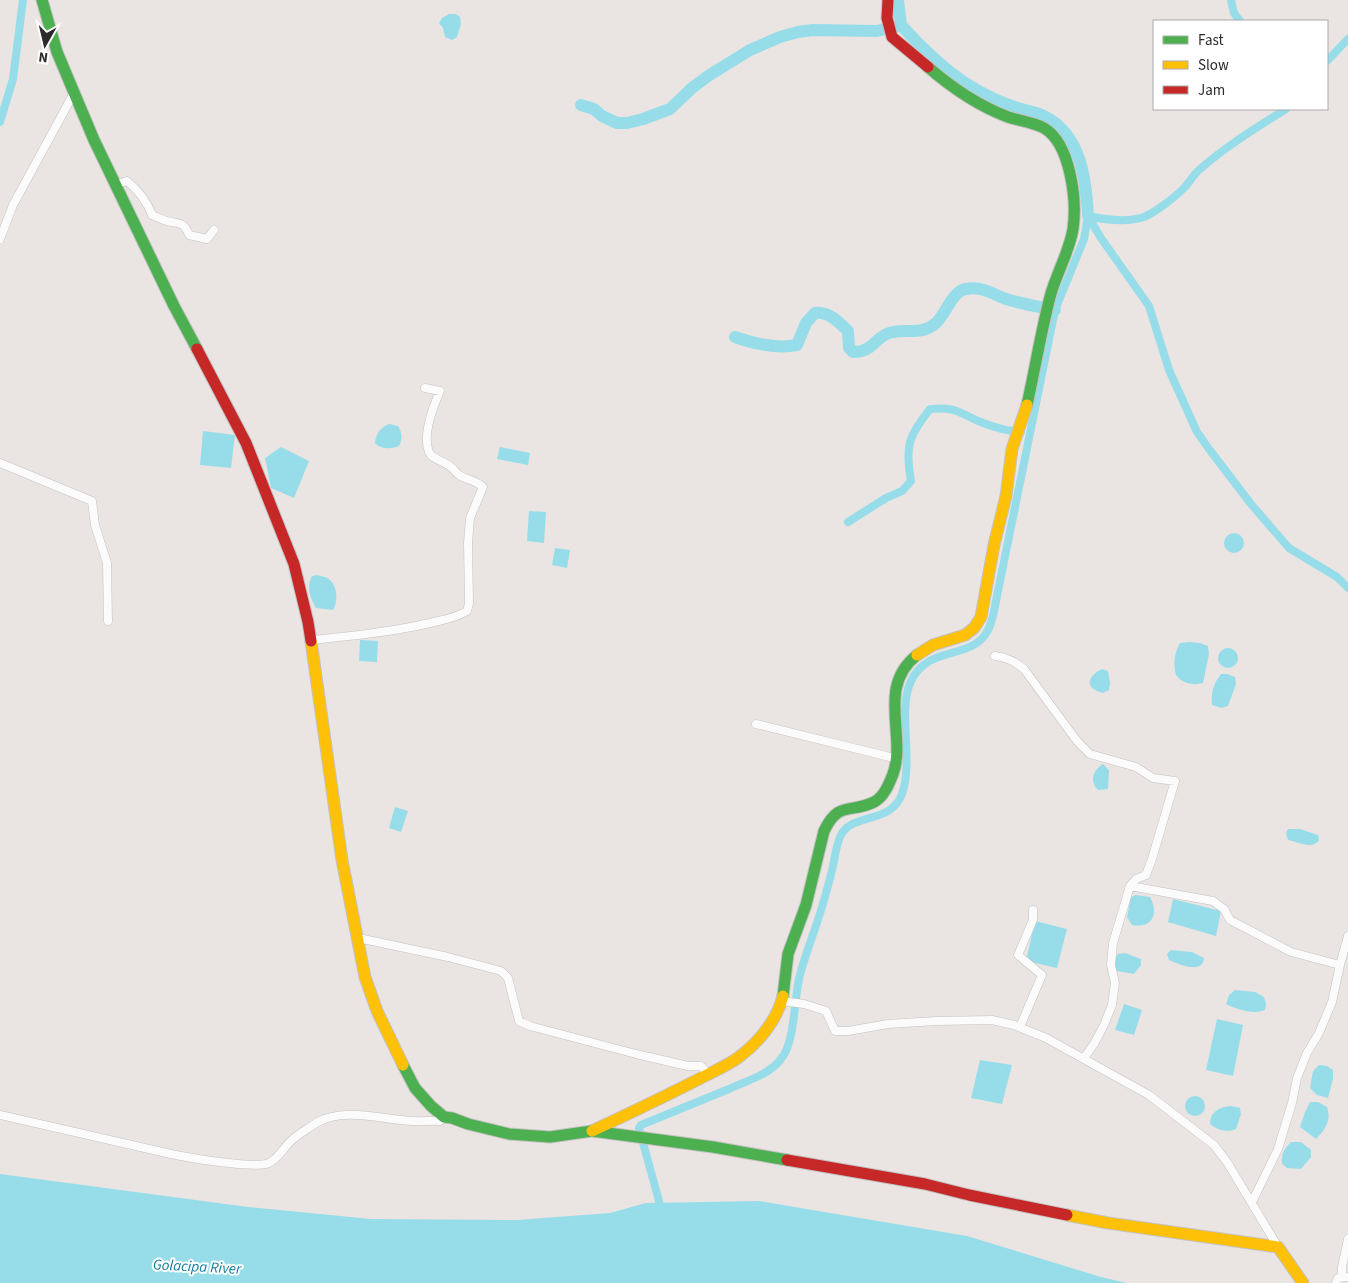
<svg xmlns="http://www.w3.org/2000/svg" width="1348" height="1283" font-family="'Source Sans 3',sans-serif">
	<rect width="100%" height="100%" fill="#eae5e2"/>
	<path fill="#97dde9" d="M449,14H456L460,17L461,24L457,37L452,40L445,37L443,28L439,23L442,18Z
		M389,424L398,426C402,432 403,439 399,446C390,449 382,450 375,443C376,433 380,428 389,424Z
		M203,431L235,435L231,468L200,465Z
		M281,447L309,461L294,498L271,488L265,458Z
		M500,447L530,453L528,465L497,459Z
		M529,511L546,512L544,543L527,541Z
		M1224 543a10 10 0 1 1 20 0a10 10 0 1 1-20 0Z
		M555,548L570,550L567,568L552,565Z
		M317,575C321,576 327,577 329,579C338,586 338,602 333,610L316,608C310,597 306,588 312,576Z
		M360,640L378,641L377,662L359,661Z
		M1189,642L1200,643L1208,646L1209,654L1203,683C1193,686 1181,683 1176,675C1173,664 1174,653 1180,643Z
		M1218 658a10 10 0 1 1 20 0a10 10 0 1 1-20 0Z
		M1102,669L1108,671L1110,683L1109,690L1103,693C1085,688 1086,677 1102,669Z
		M1221,674H1227L1235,677L1236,684L1228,706L1221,708L1212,705C1211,693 1213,684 1221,674Z
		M1103,764L1109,770L1108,789L1098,790C1089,782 1093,770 1103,764Z
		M395,807L408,811L401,832L389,828Z
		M1288,829H1300L1318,835L1319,840C1313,850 1298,842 1288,840L1286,833Z
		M1135,895L1150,897C1159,913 1153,929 1132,925L1127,917L1131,897Z
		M1173,899L1221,911L1216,936L1168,922Z
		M1035,921L1067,929L1057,968L1026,961Z
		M1171,950L1192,952L1204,958C1203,975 1178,964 1169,960L1167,954Z
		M1125,953L1141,959V965L1134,974L1117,971C1114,965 1114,960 1118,954Z
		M1235,990L1255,992L1264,997L1266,1004L1265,1010C1254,1015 1235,1009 1226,1004L1229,995Z
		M1124,1004L1142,1010L1134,1035L1115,1030Z
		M1217,1019L1243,1025L1233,1076L1206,1070Z
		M980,1060L1012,1065L1002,1104L971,1098Z
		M1319,1065L1327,1066L1333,1070V1079L1328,1098L1317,1095L1310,1088L1313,1071Z
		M1185 1106a10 10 0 1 1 20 0a10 10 0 1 1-20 0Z
		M1310,1102H1318L1327,1107C1332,1120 1325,1130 1316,1139L1300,1127L1305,1112Z
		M1231,1106L1240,1108L1241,1114L1236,1129C1228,1133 1217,1130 1210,1124C1210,1112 1219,1107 1231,1106Z
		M1291,1142H1301L1311,1150V1157L1301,1169L1287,1168L1282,1164C1281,1154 1284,1149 1291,1142Z
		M0,1174L248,1207L371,1219L517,1220L610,1213L646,1203L759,1201L967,1236L1101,1277L1127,1283H0Z"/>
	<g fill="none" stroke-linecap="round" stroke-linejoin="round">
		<path stroke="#97dde9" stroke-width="8" d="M1231,0L1234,13L1240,21
			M1327,61L1348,39
			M0,122L13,79L23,0
			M1088,216L1101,238L1149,306L1169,370L1197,432L1209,449L1251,504L1289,548L1337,577L1348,588
			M848,522L886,498L902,491L911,481C905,446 908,437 930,409C955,406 961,414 983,423C996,428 1008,431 1021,432
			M662,1212L639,1128L641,1125C671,1113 700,1101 729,1089C746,1081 769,1075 781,1059C795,1042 794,1001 799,979C805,954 815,931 822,907C826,893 830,880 833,866C835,857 836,846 840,837C850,812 891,825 902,794C914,760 897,711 911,681C928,645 971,660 987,632C994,620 995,604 998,591L1055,310L1084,239L1088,216C1106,220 1126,223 1144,217C1156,212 1175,197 1184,188C1190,182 1193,175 1199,170C1226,146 1256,128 1286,109"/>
		<path stroke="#97dde9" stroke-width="12" d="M898,0L901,25C921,47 944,70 970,86C985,95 1002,103 1018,108C1027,111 1036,112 1044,116C1081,134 1086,179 1088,216
			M581,105L594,109L602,116L617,123H627L643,119L670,109L692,88L708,76L750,50L780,37L798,32L813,30L877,31L901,25
			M735,337C755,344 777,349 797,345L806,323L815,313C828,311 839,322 848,331L849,348L853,352C873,352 873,339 889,333C906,327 920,337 936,323C946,314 952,291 966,289C983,286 992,294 1006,299C1022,304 1039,307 1055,310"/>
		<defs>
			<path id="street" d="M115,185L127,181C139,191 147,201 152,215C157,217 162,220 167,221C179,224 184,221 189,235L207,239L214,230
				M0,239L13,205L74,93
				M0,463L92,501L95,525L107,563L108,621
				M311,640C351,636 391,632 430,623C442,620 456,618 467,611L469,603L468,543L470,518L483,487C476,480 467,480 459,475C456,473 454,469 451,467C445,461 432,460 429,452C422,435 433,407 440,391L425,388
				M995,656C1007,657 1015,662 1024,669L1077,741L1090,754L1136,767L1153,778L1175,781L1152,859L1146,875L1136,879L1130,886L1113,943L1111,965L1115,983L1112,1005L1104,1025L1094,1044L1084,1058
				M756,724L898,759
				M1130,886L1213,901L1224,909L1230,920L1291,952L1340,965
				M358,938L448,957L501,971L508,978L519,1021L530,1026L636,1054L688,1066H701L708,1074
				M782,1001L804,1004L826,1011L835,1031H848L888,1024L936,1021L992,1020L1014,1025L1046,1038L1149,1095L1214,1145L1227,1162L1278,1247
				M1020,1027L1042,975L1018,955L1033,920V910
				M0,1115L171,1154C190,1158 254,1169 269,1163C278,1159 284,1147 291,1141C298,1134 308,1129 316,1123C344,1106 383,1120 413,1121C423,1122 431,1120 440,1121L444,1117
				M1252,1202L1278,1149L1292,1103L1297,1078L1307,1053L1319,1033L1332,1002L1340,965L1348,936
				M1342,1277V1267L1348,1239
				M1336,1283L1338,1278L1348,1277"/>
			<path id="fast" d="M42,0L57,52L94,140L174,306L197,349
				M928,67C951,87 979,106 1008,117C1020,121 1033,122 1044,128C1071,144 1077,201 1073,229C1069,253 1056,274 1050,297C1041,332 1035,369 1027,405
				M783,996L788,954L806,905L824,831C839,800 850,814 874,802C884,797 889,784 893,774C907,736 876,687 917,655
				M403,1065L415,1088L431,1106L444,1117L452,1118L468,1124L509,1134L550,1137L592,1131L713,1147L787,1160"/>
			<path id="slow" d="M311,641L342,860L365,977L377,1011L403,1065
				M917,655L933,645L965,635L974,628L981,617L994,545L1006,496L1012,449L1027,405
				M592,1131C628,1114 664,1097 699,1079C712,1072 727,1066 739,1057C759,1042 777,1020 783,996
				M1067,1215L1108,1223L1278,1247L1303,1283"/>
			<path id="jam" d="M888,0L887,18L892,37L928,67
				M197,349L246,443L294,564L308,622L311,641
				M787,1160L925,1184L969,1195L1067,1215"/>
		</defs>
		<use href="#street" stroke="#c3c2c2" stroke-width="9"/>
		<use href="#fast" stroke="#c3c2c2" stroke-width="13"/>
		<use href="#slow" stroke="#c3c2c2" stroke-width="13"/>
		<use href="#jam" stroke="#c3c2c2" stroke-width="13"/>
		<use href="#street" stroke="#fcfbfb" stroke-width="8"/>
		<use href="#fast" stroke="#4caf50" stroke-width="11"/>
		<use href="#slow" stroke="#ffc107" stroke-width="11"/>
		<use href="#jam" stroke="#c62828" stroke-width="11"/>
	</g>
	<g text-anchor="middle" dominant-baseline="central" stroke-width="4" stroke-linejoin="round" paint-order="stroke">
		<g font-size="15" font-style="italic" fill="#117a9a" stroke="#fff">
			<text transform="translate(197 1267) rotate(3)">Golacipa River</text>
		</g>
	</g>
	<rect x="1153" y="20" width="175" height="90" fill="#ffffff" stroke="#aaaaaa"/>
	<rect x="1163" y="36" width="25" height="8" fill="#4caf50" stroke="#aaaaaa"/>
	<text x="1198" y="45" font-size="15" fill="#2b2b2b">Fast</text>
	<rect x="1163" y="61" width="25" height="8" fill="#ffc107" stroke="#aaaaaa"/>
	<text x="1198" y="70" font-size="15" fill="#2b2b2b">Slow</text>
	<rect x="1163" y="86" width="25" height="8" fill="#c62828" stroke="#aaaaaa"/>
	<text x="1198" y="95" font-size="15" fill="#2b2b2b">Jam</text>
	<g transform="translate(45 45) rotate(188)" stroke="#ffffff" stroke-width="4" paint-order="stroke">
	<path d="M0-4L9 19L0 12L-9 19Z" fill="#2b2b2b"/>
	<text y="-8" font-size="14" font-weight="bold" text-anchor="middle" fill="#2b2b2b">N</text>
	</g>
</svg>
